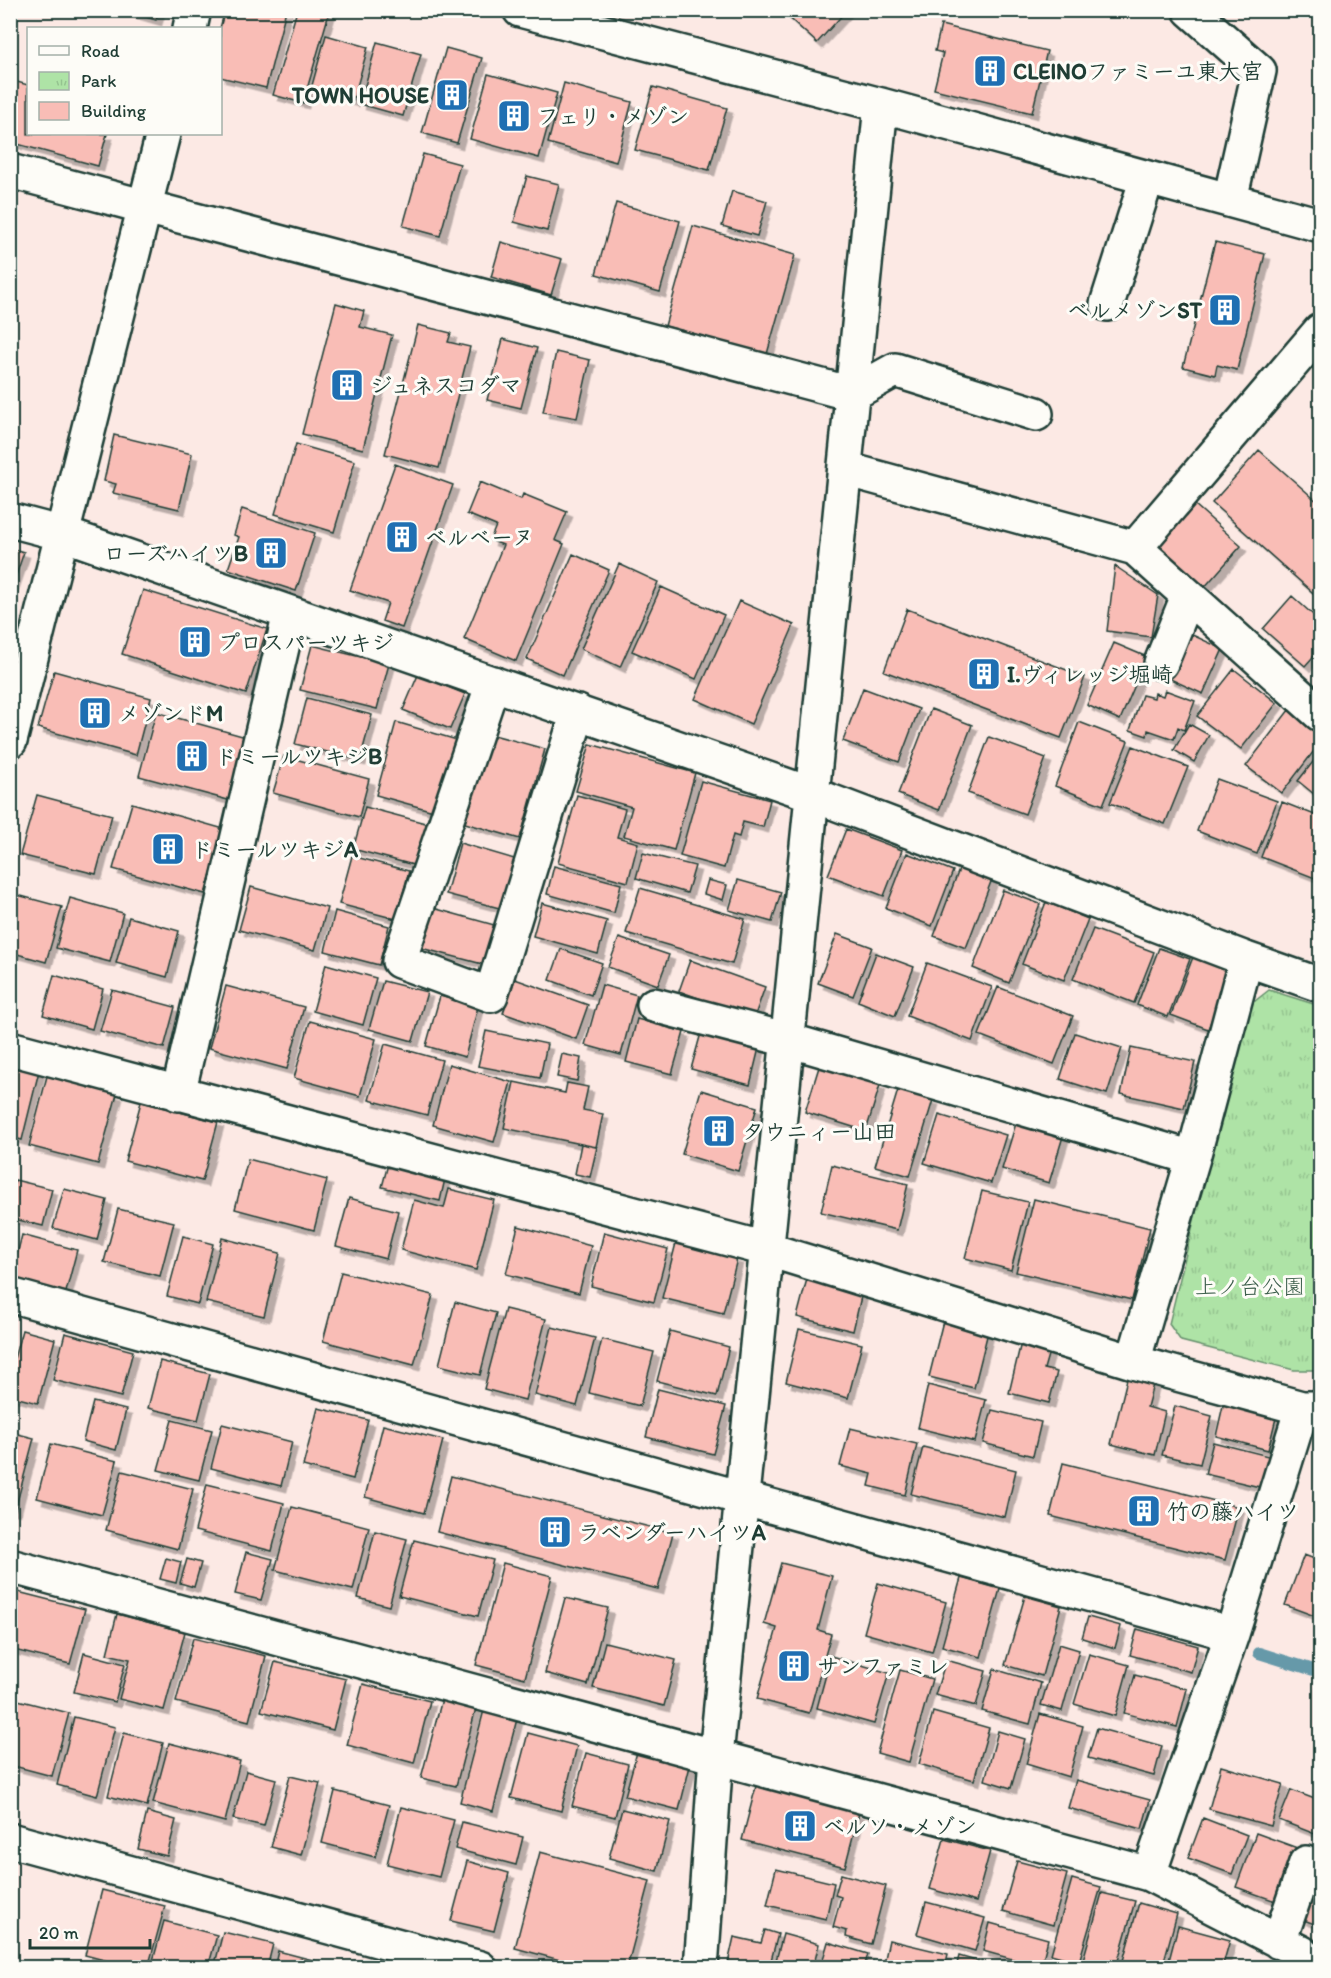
<svg xmlns="http://www.w3.org/2000/svg" width="1331" height="1978" font-family="Itim,'Klee One',sans-serif">
	<defs>
		<pattern id="park-tufts" width="24" height="20" patternUnits="userSpaceOnUse" patternTransform="scale(1.5)"><rect width="24" height="20" fill="#aee3a6"/><path d="M3 7l-1-3M5 7V3M7 7l1-3M15 17l-1-3M17 17v-4M19 17l1-3" fill="none" stroke="#95c490"/></pattern>
		<filter id="shadow"><feDropShadow dx="5.5" dy="5.5" stdDeviation="0" flood-color="#0004"/></filter>
	</defs>
	<rect width="100%" height="100%" fill="#fce9e4"/>
	<filter id="ink" filterUnits="userSpaceOnUse"><feTurbulence type="fractalNoise" baseFrequency=".0167" numOctaves="2"/><feDisplacementMap in="SourceGraphic" scale="12" xChannelSelector="R" yChannelSelector="G"/><feConvolveMatrix kernelMatrix="1 2 1 2 8 2 1 2 1" color-interpolation-filters="sRGB"/></filter>
	<g filter="url(#ink)">
		<path fill="url(#park-tufts)" stroke="#66906d" stroke-width="1.5" d="M1269,990L1320,1006V1370H1294L1181,1341L1169,1324L1245,1009Z"/>
		<g fill="none" stroke-linecap="round" stroke-linejoin="round">
			<path stroke="#6699a9" stroke-width="12" d="M1259,1653L1320,1672"/>
		</g>
		<path fill="#f9bdb6" stroke="#1f3d34" stroke-width="1.5" filter="url(#shadow)" d="M122,10H159L156,20Z
			M225,10H286L266,88L220,77V28Z
			M297,10H330L303,103L273,95Z
			M784,10H847L817,43L783,12Z
			M941,25L1047,51L1032,113L934,89L943,53L935,51Z
			M326,35L368,47L353,101L311,89Z
			M377,42L421,54L403,116L360,104Z
			M446,48L482,58L457,143L422,133Z
			M488,74L557,93L539,158L470,139Z
			M10,80L28,85V134H107L98,166L10,142Z
			M564,83L632,102L616,162L548,143Z
			M653,87L727,108L709,170L635,150Z
			M423,154L460,164L440,236L403,226Z
			M527,176L559,184L547,231L514,222Z
			M732,191L767,201L757,236L722,226Z
			M616,203L680,221L660,292L596,274Z
			M693,226L795,255L767,354L665,326Z
			M501,242L562,259L551,295L491,277Z
			M1215,242L1265,254L1237,370L1217,365L1215,375L1183,367Z
			M336,303L364,311L360,327L392,335L363,449L302,434Z
			M418,325L451,333L448,342L470,347L439,468L385,454Z
			M503,339L537,348L521,408L487,400Z
			M556,352L590,360L577,418L543,412Z
			M114,435L192,454L179,509L113,493L116,484L104,481Z
			M296,444L355,461L334,532L275,514Z
			M1259,450L1320,504V599L1212,503Z
			M395,464L453,485L402,628L382,621L388,603L350,590Z
			M480,482L521,499L523,494L567,512L555,540L564,544L516,661L464,639L503,545L490,540L496,526L467,514Z
			M1194,504L1241,546L1203,589L1156,547Z
			M242,509L315,533L296,591L228,569L239,537L234,535Z
			M10,548L24,552L10,593Z
			M573,554L609,570L563,675L527,659Z
			M619,564L658,582L620,667L581,649Z
			M1115,566L1158,595L1151,637L1107,631Z
			M661,587L724,615L696,679L632,651Z
			M143,590L267,629L246,694L122,654Z
			M1292,596L1320,621V649L1305,666L1263,629Z
			M739,601L794,625L751,724L695,699Z
			M907,609L1085,677L1061,738L884,671Z
			M1188,633L1223,649L1203,694L1168,678Z
			M1114,643L1147,657L1120,720L1087,705Z
			M312,645L389,664L377,709L300,690Z
			M1234,669L1277,703L1241,749L1197,716Z
			M54,671L151,698L136,755L38,728Z
			M418,675L465,694L450,729L403,710Z
			M863,688L919,709L899,762L843,741Z
			M1165,690L1195,701L1184,730L1178,727L1174,739L1148,730L1147,736L1130,730L1142,695L1154,698L1155,693L1163,696Z
			M307,698L372,715L360,760L295,744Z
			M931,709L972,725L939,810L898,794Z
			M1289,710L1320,735V743L1282,793L1246,766Z
			M156,712L246,737L228,800L139,776Z
			M396,722L457,740L437,812L376,795Z
			M1079,722L1128,741L1103,805L1055,786Z
			M1189,724L1209,735L1194,762L1174,750Z
			M490,734L545,749L520,839L465,823Z
			M989,737L1046,758L1025,814L968,793Z
			M590,744L695,773L674,850L624,836L632,807L576,791Z
			M1133,746L1188,767L1165,824L1110,803Z
			M1320,753V799L1298,781Z
			M284,756L369,779L359,817L273,793Z
			M1217,779L1277,801L1257,854L1197,831Z
			M701,781L770,800L763,827L743,822L739,837L733,835L724,868L680,856Z
			M37,795L112,815L96,874L20,855Z
			M577,795L625,809L617,837L638,843L628,882L558,863Z
			M1282,802L1320,817V880L1261,857Z
			M132,803L224,829L205,894L113,869Z
			M365,807L433,825L421,867L353,849Z
			M846,829L902,850L884,896L828,875Z
			M460,843L521,861L507,910L446,894Z
			M643,853L695,866L687,893L636,878Z
			M907,853L953,871L932,926L886,908Z
			M352,856L409,871L396,919L339,904Z
			M554,866L621,884L614,913L547,894Z
			M960,867L992,879L966,948L934,936Z
			M708,880L727,885L723,900L704,894Z
			M738,880L781,892L772,922L729,910Z
			M251,887L327,908L315,950L239,930Z
			M640,888L745,919L732,964L626,933Z
			M1003,890L1040,904L1009,983L973,968Z
			M10,893L62,907L46,962L10,952Z
			M70,898L123,913L110,962L56,948Z
			M1046,902L1088,919L1064,980L1022,964Z
			M542,903L607,921L598,954L533,936Z
			M433,908L505,928L494,967L421,948Z
			M335,911L389,926L379,965L325,951Z
			M129,917L179,931L167,977L116,963Z
			M1093,929L1154,952L1134,1003L1073,979Z
			M837,934L872,947L853,996L818,983Z
			M619,938L669,955L658,985L608,967Z
			M1159,948L1190,959L1168,1017L1137,1005Z
			M561,949L602,963L591,995L550,980Z
			M876,953L914,967L895,1016L858,1001Z
			M1193,957L1230,971L1208,1029L1171,1015Z
			M690,960L765,987L754,1018L679,991Z
			M927,963L992,987L972,1041L907,1016Z
			M326,964L376,978L363,1025L313,1011Z
			M54,975L103,989L92,1029L43,1015Z
			M515,979L588,1005L576,1039L503,1013Z
			M383,981L427,992L413,1041L369,1029Z
			M602,985L637,995L621,1055L585,1045Z
			M226,986L304,1007L287,1069L209,1048Z
			M998,987L1073,1016L1054,1064L979,1035Z
			M112,990L175,1007L164,1048L100,1031Z
			M440,996L478,1007L465,1057L426,1046Z
			M637,1019L684,1032L672,1074L626,1062Z
			M310,1021L376,1039L360,1096L294,1078Z
			M486,1031L547,1044L540,1078L478,1066Z
			M701,1033L759,1048L750,1085L691,1069Z
			M1075,1033L1122,1048L1107,1094L1060,1079Z
			M385,1044L442,1060L427,1115L369,1100Z
			M1131,1048L1195,1062L1184,1108L1121,1094Z
			M562,1054L581,1058L577,1081L557,1077Z
			M10,1059L40,1067L22,1140L10,1137Z
			M449,1064L511,1082L494,1142L433,1125Z
			M819,1067L880,1085L866,1131L805,1112Z
			M47,1076L117,1094L98,1164L29,1146Z
			M514,1082L565,1093L567,1083L588,1087L583,1110L603,1114L596,1147L504,1128Z
			M701,1090L757,1107L738,1171L682,1154Z
			M898,1090L933,1100L910,1176L875,1166Z
			M141,1102L218,1122L202,1181L125,1161Z
			M939,1115L1006,1135L991,1183L924,1163Z
			M1017,1120L1064,1133L1049,1183L1002,1169Z
			M581,1144L597,1147L590,1177L575,1174Z
			M248,1159L327,1180L314,1230L235,1209Z
			M388,1164L445,1179L440,1201L382,1187Z
			M832,1165L908,1184L897,1230L821,1212Z
			M15,1180L52,1189L43,1226L10,1218V1198Z
			M64,1189L107,1200L97,1240L53,1228Z
			M449,1189L494,1200L476,1270L401,1250L414,1200L444,1208Z
			M982,1191L1028,1202L1011,1270L965,1258Z
			M349,1198L398,1211L386,1259L336,1246Z
			M1034,1199L1150,1228L1132,1300L1016,1272Z
			M118,1209L174,1222L160,1276L104,1262Z
			M518,1226L591,1246L579,1293L506,1274Z
			M604,1232L668,1249L654,1302L591,1286Z
			M22,1235L77,1250L66,1292L11,1278Z
			M183,1236L213,1244L198,1304L167,1296Z
			M222,1238L280,1253L264,1316L206,1302Z
			M676,1243L737,1259L723,1313L662,1298Z
			M341,1272L433,1295L414,1365L323,1341Z
			M808,1275L863,1288L853,1331L797,1317Z
			M455,1302L496,1313L480,1375L439,1365Z
			M505,1309L546,1319L525,1400L484,1389Z
			M945,1313L990,1324L974,1388L929,1377Z
			M552,1327L595,1338L577,1406L535,1395Z
			M799,1329L862,1344L848,1398L786,1382Z
			M22,1330L55,1339L38,1403L10,1396V1373Z
			M670,1331L729,1347L717,1396L657,1381Z
			M65,1333L133,1351L121,1397L53,1380Z
			M1023,1334L1052,1341L1044,1369L1057,1372L1049,1403L1009,1393Z
			M602,1339L654,1352L640,1406L589,1393Z
			M160,1361L210,1374L198,1420L148,1408Z
			M1128,1375L1154,1381L1147,1407L1165,1412L1155,1455L1111,1444Z
			M928,1385L986,1400L975,1442L918,1428Z
			M658,1389L726,1406L713,1454L646,1437Z
			M1225,1397L1278,1410L1268,1450L1216,1436Z
			M93,1402L126,1410L116,1450L83,1441Z
			M1175,1406L1212,1416L1200,1464L1162,1455Z
			M318,1408L368,1420L353,1479L303,1466Z
			M992,1410L1041,1422L1033,1456L983,1443Z
			M172,1420L212,1430L199,1480L158,1470Z
			M222,1424L292,1442L281,1486L211,1468Z
			M383,1425L443,1440L424,1513L365,1497Z
			M850,1428L917,1444L905,1495L869,1486L872,1474L840,1466Z
			M10,1432L34,1438L15,1510L10,1509Z
			M1213,1442L1272,1457L1264,1488L1205,1474Z
			M51,1444L117,1461L102,1515L37,1498Z
			M923,1447L1016,1470L1005,1517L911,1494Z
			M1063,1463L1239,1507L1225,1560L1050,1516Z
			M122,1471L193,1489L178,1549L106,1530Z
			M451,1476L673,1533L658,1589L437,1532Z
			M207,1484L284,1503L272,1551L195,1531Z
			M292,1507L369,1527L353,1590L275,1570Z
			M375,1531L407,1539L389,1606L358,1598Z
			M414,1540L493,1560L478,1616L399,1596Z
			M246,1552L273,1559L261,1600L235,1594Z
			M1304,1555L1320,1561V1618L1285,1605Z
			M166,1558L181,1562L176,1583L160,1579Z
			M187,1559L201,1563L194,1587L180,1583Z
			M503,1563L552,1576L525,1678L476,1665Z
			M781,1563L832,1576L818,1630L831,1634L809,1713L757,1699L777,1628L764,1624Z
			M961,1578L1000,1589L981,1657L942,1646Z
			M878,1583L946,1602L932,1652L864,1633Z
			M10,1590L85,1609L70,1664L10,1649Z
			M1025,1596L1061,1606L1042,1676L1005,1665Z
			M565,1598L608,1608L588,1685L545,1673Z
			M117,1614L185,1632L164,1710L119,1699L130,1659L107,1654Z
			M1088,1617L1121,1626L1115,1648L1082,1638Z
			M1137,1629L1198,1646L1191,1672L1130,1655Z
			M193,1638L266,1656L249,1721L176,1702Z
			M605,1642L676,1660L664,1706L593,1688Z
			M1059,1644L1079,1650L1062,1711L1041,1705Z
			M84,1653L125,1664L115,1702L74,1692Z
			M1089,1654L1129,1665L1115,1716L1074,1704Z
			M831,1656L889,1673L874,1724L817,1708Z
			M946,1660L986,1671L976,1706L935,1695Z
			M275,1662L346,1679L333,1730L261,1711Z
			M994,1669L1041,1683L1030,1724L982,1711Z
			M900,1670L932,1679L909,1762L877,1753Z
			M1135,1675L1187,1689L1177,1727L1124,1713Z
			M363,1684L430,1701L414,1763L347,1745Z
			M10,1698L69,1713L52,1776L10,1765Z
			M442,1699L476,1708L456,1786L421,1778Z
			M484,1710L517,1719L493,1811L460,1802Z
			M933,1712L989,1728L974,1780L919,1764Z
			M1040,1714L1083,1726L1069,1777L1026,1764Z
			M74,1717L115,1727L97,1796L57,1785Z
			M1097,1728L1162,1746L1154,1776L1088,1758Z
			M998,1731L1025,1739L1011,1788L985,1780Z
			M124,1733L163,1743L147,1806L108,1796Z
			M528,1733L577,1746L561,1811L511,1798Z
			M169,1743L240,1761L225,1822L153,1803Z
			M637,1752L690,1766L679,1810L625,1796Z
			M586,1753L628,1764L615,1817L572,1806Z
			M1221,1766L1283,1784L1271,1826L1209,1809Z
			M246,1771L276,1779L264,1826L233,1819Z
			M290,1776L320,1783L301,1855L271,1847Z
			M1076,1780L1150,1800L1142,1829L1068,1808Z
			M756,1786L859,1813L845,1867L742,1840Z
			M1291,1790L1320,1801V1836L1279,1820Z
			M335,1791L389,1805L375,1857L322,1843Z
			M401,1807L454,1820L439,1877L387,1864Z
			M622,1809L670,1821L657,1871L609,1858Z
			M147,1812L176,1820L167,1856L138,1849Z
			M1203,1818L1247,1835L1232,1874L1188,1858Z
			M462,1822L523,1837L516,1865L455,1849Z
			M1256,1833L1300,1849L1281,1903L1236,1887Z
			M944,1839L990,1851L976,1902L930,1889Z
			M540,1852L650,1881L627,1968H590L515,1948Z
			M467,1861L509,1873L494,1931L451,1921Z
			M1017,1861L1067,1874L1053,1925L1003,1911Z
			M1320,1867V1926L1301,1919Z
			M776,1869L834,1883L826,1919L767,1905Z
			M841,1874L886,1886L871,1944L846,1937L847,1931L833,1927L841,1897L835,1895Z
			M1072,1879L1101,1887L1079,1962L1051,1954Z
			M102,1890L165,1906L148,1968H134L85,1955Z
			M1102,1893L1135,1901L1116,1968L1083,1960Z
			M926,1902L985,1918L975,1951L917,1934Z
			M1139,1903L1177,1914L1162,1968H1121Z
			M164,1921L217,1935L208,1968H151Z
			M990,1923L1048,1939L1041,1967L983,1951Z
			M1178,1926L1230,1940L1222,1968H1167Z
			M765,1930L778,1934L769,1968H727L734,1937L761,1943Z
			M223,1932L273,1944L267,1968H214Z
			M783,1934L819,1944L813,1968H774Z
			M889,1940L948,1954L945,1968H883Z
			M828,1942L868,1954L864,1968L821,1966Z
			M278,1951L328,1964L327,1968H274Z
			M959,1956L1000,1968H956Z"/>
		<g fill="none" stroke-linecap="round" stroke-linejoin="round">
			<defs>
				<path id="minor" d="M520,10L881,105L1320,225
					M1190,10L1259,71L1230,200
					M190,28L194,10
					M10,171L852,394L895,370L1036,414
					M1107,304L1147,178
					M845,469L1135,548L1320,714
					M10,520L63,534L814,795L1246,959L1320,985
					M1135,548L1320,331
					M1161,663L1188,596
					M493,683L399,961L491,995L578,712
					M10,741L163,134
					M654,1005L788,1040L1193,1158
					M10,1048L766,1249L1133,1362L1302,1408H1320
					M178,1094L290,613
					M10,1295L1232,1634
					M1133,1362L1193,1158L1246,959
					M10,1566L1149,1874L1302,1953L1319,1968
					M10,1840L480,1968
					M1149,1874L1232,1634L1302,1408
					M1279,1942L1306,1863
					M701,1968L716,1756L881,105"/>
			</defs>
			<use href="#minor" stroke="#1f3d34" stroke-width="38"/>
			<use href="#minor" stroke="#fdfcf7" stroke-width="33"/>
		</g>
	</g>
	<defs>
		<symbol id="building-square" viewBox="-11 -11 22 22"><rect x="-9" y="-9" width="18" height="18" rx="4" fill="#1f6fb2" stroke="#fdfcf7"/><path d="M-4-6H4V6H1V3H-1V6H-4ZM-2.5-4.3h1.7v1.8h-1.7ZM.8-4.3h1.7v1.8H.8ZM-2.5-1h1.7V.8h-1.7ZM.8-1h1.7V.8H.8Z" fill="#fff"/></symbol>
	</defs>
	<g fill-rule="evenodd">
		<use href="#building-square" x="971" y="52" width="38" height="38"/>
		<use href="#building-square" x="433" y="76" width="38" height="38"/>
		<use href="#building-square" x="495" y="97" width="38" height="38"/>
		<use href="#building-square" x="1206" y="291" width="38" height="38"/>
		<use href="#building-square" x="328" y="366" width="38" height="38"/>
		<use href="#building-square" x="383" y="518" width="38" height="38"/>
		<use href="#building-square" x="252" y="534" width="38" height="38"/>
		<use href="#building-square" x="176" y="623" width="38" height="38"/>
		<use href="#building-square" x="965" y="655" width="38" height="38"/>
		<use href="#building-square" x="76" y="694" width="38" height="38"/>
		<use href="#building-square" x="173" y="737" width="38" height="38"/>
		<use href="#building-square" x="149" y="830" width="38" height="38"/>
		<use href="#building-square" x="700" y="1112" width="38" height="38"/>
		<use href="#building-square" x="1125" y="1492" width="38" height="38"/>
		<use href="#building-square" x="536" y="1513" width="38" height="38"/>
		<use href="#building-square" x="775" y="1647" width="38" height="38"/>
		<use href="#building-square" x="781" y="1807" width="38" height="38"/>
	</g>
	<g text-anchor="middle" dominant-baseline="central" stroke-width="6" stroke-linejoin="round" paint-order="stroke">
		<g font-size="22" font-weight="bold" fill="#1f3d34" stroke="#fdfcf7" text-anchor="start">
			<text x="1013" y="71">CLEINOファミーユ東大宮</text>
			<text x="429" y="95" text-anchor="end">TOWN HOUSE</text>
			<text x="537" y="116">フェリ・メゾン</text>
			<text x="1202" y="310" text-anchor="end">ベルメゾンST</text>
			<text x="370" y="385">ジュネスコダマ</text>
			<text x="425" y="537">ベルベーヌ</text>
			<text x="248" y="553" text-anchor="end">ローズハイツB</text>
			<text x="218" y="642">プロスパーツキジ</text>
			<text x="1007" y="674">I.ヴィレッジ堀崎</text>
			<text x="118" y="713">メゾンドM</text>
			<text x="215" y="756">ドミールツキジB</text>
			<text x="191" y="849">ドミールツキジA</text>
			<text x="742" y="1131">タウニィー山田</text>
			<text x="1167" y="1511">竹の藤ハイツ</text>
			<text x="578" y="1532">ラベンダーハイツA</text>
			<text x="817" y="1666">サンファミレ</text>
			<text x="823" y="1826">ベルソ・メゾン</text>
		</g>
		<g font-size="22" fill="#3c5e4b" stroke="#fdfcf7">
			<text x="1250" y="1286">上ノ台公園</text>
		</g>
	</g>
	<rect width="1331" height="1978" fill="none" stroke="#fdfcf7" stroke-width="36"/>
	<rect x="18" y="18" width="1295" height="1942" fill="none" stroke="#1f3d34" stroke-width="2" filter="url(#ink)"/>
	<rect x="27" y="27" width="195" height="108" fill="#fdfcf7" stroke="#a4b0a9" stroke-width="1.5"/>
	<rect x="39" y="46" width="30" height="9" fill="#fdfcf7" stroke="#a4b0a9" stroke-width="1.5"/>
	<text x="81" y="57" font-size="18" fill="#1f3d34">Road</text>
	<rect x="39" y="72" width="30" height="18" fill="url(#park-tufts)" stroke="#a4b0a9" stroke-width="1.5"/>
	<text x="81" y="87" font-size="18" fill="#1f3d34">Park</text>
	<rect x="39" y="102" width="30" height="18" fill="#f9bdb6" stroke="#a4b0a9" stroke-width="1.5"/>
	<text x="81" y="117" font-size="18" fill="#1f3d34">Building</text>
	<path d="M30 1939v9h120v-9" fill="none" stroke="#1f3d34" stroke-width="3"/>
	<text x="39" y="1939" font-size="18" fill="#1f3d34" stroke="#fdfcf7" stroke-width="4.5" paint-order="stroke">20 m</text>
</svg>
